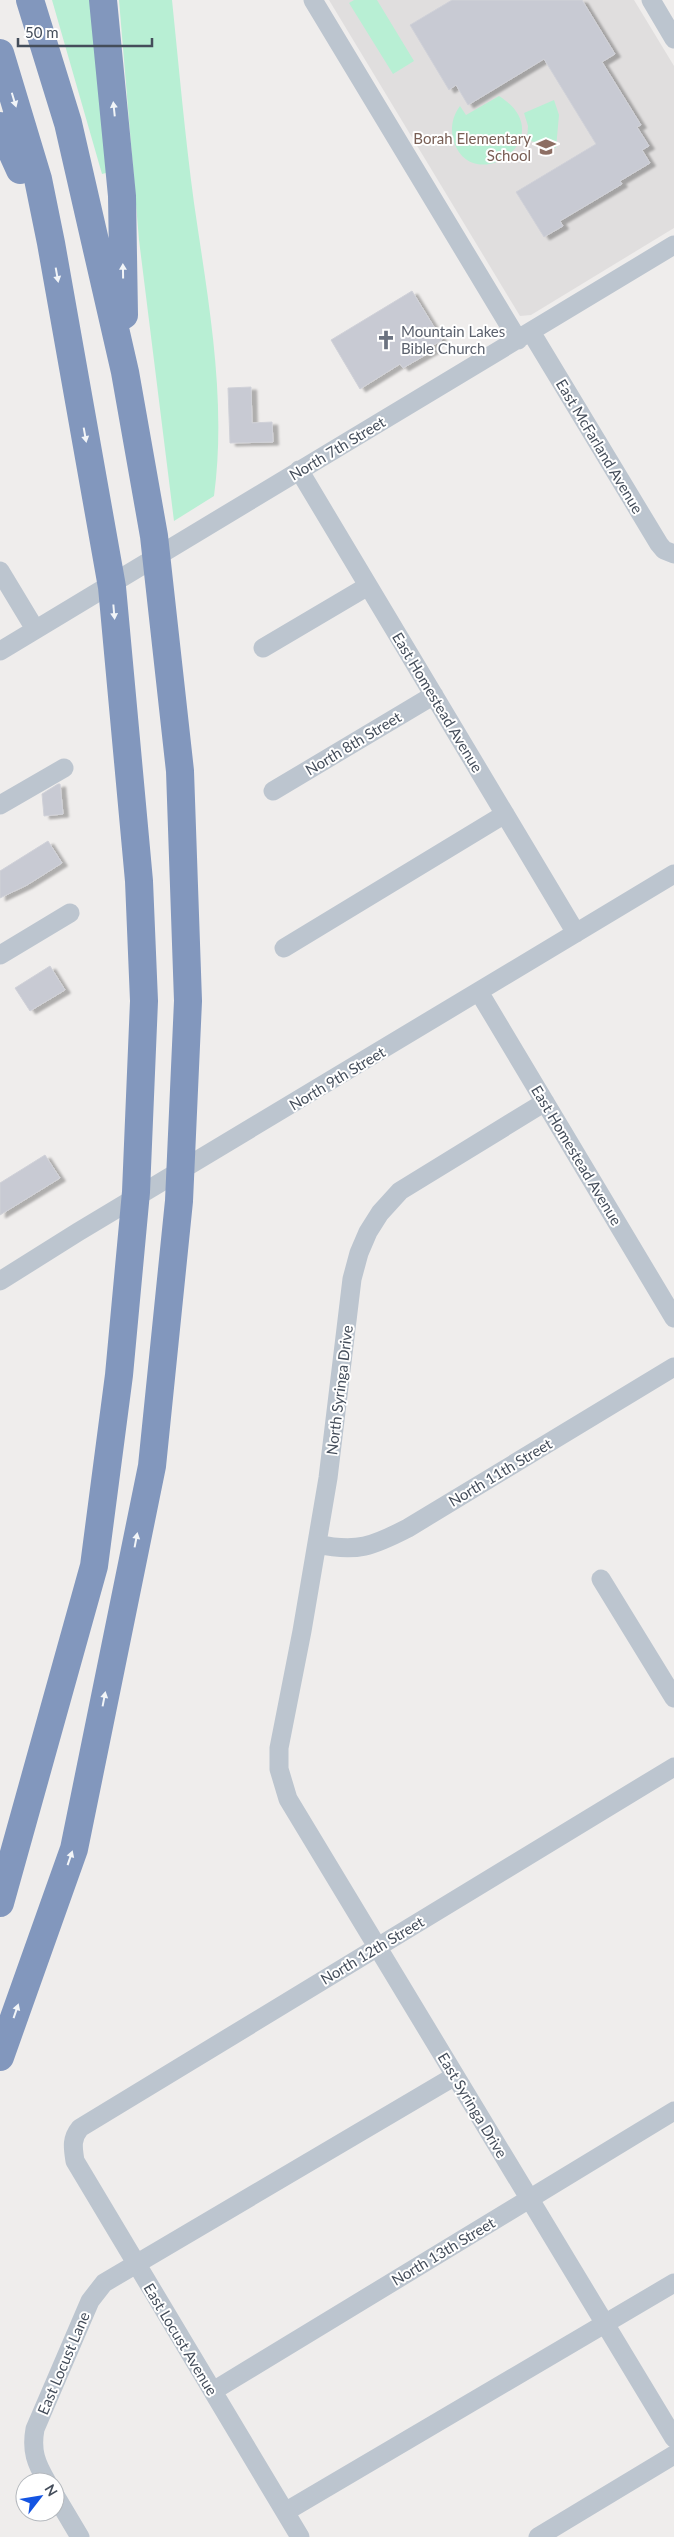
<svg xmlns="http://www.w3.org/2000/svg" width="674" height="2537" font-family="Lato,sans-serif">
	<defs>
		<filter id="shadow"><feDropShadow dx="5.5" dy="3" stdDeviation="1" flood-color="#0004"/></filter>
	</defs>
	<rect width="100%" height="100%" fill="#efedec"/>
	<path fill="#e0dede" d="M329,0H634L674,66V228L531,315L520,316Z"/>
	<path fill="#b8efd4" d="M52,0H90L110,172L102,174Z
		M119,0H172C179,68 185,136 194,203C208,300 227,398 214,496L174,521L139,240Z
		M354,0H377L414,61L393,74L349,3Z
		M499,96C564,137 473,198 454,142C450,129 452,117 460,106L466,115Z
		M554,100L559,115L556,148L527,140L528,126L524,113Z"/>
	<path fill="#c8cad3" stroke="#d0d1d8" filter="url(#shadow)" d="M452,0H582L615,54L602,62L641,125L637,127L649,146L642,150L650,163L620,181L622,184L560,221L563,226L544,237L516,192L596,144L544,59L468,105L456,85L449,90L410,25Z
		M412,291L442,340L432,346L434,350L403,368L400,364L360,389L331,340Z
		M251,387L252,423L272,422L273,442L230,443L228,388Z
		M58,784H60L63,814L44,816L42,794Z
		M48,841L62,863L27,885L0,898V871Z
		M50,966L65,990L30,1011L15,988Z
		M45,1155L60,1178L0,1215V1183Z"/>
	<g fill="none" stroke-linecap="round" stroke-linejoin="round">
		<path stroke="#bcc5cf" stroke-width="19" d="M313,0L518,340
			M651,0L674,39
			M531,332L659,544L664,550L674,554
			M299,470L576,933
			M0,571L35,629
			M263,648L368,586
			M0,651L674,245
			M273,791L434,695
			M0,805L64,768
			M284,948L505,814
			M0,955L70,913
			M479,992L674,1318
			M545,1102L400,1191L380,1213L368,1232L359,1253L352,1279L328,1478L302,1631L279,1748V1769L288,1799L674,2438
			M0,1281L78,1232L674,874
			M317,1544C357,1553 373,1546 408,1528L674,1367
			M601,1579L674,1698
			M213,2391L674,2111
			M47,2482C36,2463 31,2451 35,2429L90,2301L104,2283L455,2076
			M55,2495L80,2537
			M285,2512L674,2283
			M300,2537L75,2161C73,2148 71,2139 80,2128L674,1767
			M538,2537L674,2455"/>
		<path stroke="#8297bd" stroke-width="28" d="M103,0L122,196L124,315
			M0,53L38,179L51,243L112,587L139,881L144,1001L136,1192L119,1375L94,1566L0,1903
			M0,126L20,170
			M0,2057L74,1849L152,1466L179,1201L188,1001L180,771L154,536L125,372L68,123L30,0"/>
	</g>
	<defs><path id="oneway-solid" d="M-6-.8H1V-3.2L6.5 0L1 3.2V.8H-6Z" transform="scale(1.25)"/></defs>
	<g fill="#f2f5f8">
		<use href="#oneway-solid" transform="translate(14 100) rotate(73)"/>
		<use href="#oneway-solid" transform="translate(114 109) rotate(-96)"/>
		<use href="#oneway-solid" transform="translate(123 271) rotate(-91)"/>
		<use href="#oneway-solid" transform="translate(57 275) rotate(80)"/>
		<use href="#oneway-solid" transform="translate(85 435) rotate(80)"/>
		<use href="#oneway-solid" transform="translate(114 612) rotate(85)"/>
		<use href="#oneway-solid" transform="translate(136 1540) rotate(-79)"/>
		<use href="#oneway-solid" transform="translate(104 1699) rotate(-79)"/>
		<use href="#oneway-solid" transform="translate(70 1858) rotate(-71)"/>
		<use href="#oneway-solid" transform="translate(16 2011) rotate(-71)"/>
	</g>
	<defs>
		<symbol id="school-bare" viewBox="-9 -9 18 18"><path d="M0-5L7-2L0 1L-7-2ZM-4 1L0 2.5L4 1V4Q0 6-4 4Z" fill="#8d6e63" stroke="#fff" stroke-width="2.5" paint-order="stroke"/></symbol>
		<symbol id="church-bare" viewBox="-9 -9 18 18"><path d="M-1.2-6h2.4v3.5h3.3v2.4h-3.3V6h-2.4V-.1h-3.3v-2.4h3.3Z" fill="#6b7280" stroke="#fff" stroke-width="2.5" paint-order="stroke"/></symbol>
	</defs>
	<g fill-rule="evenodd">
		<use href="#school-bare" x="532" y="133" width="28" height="28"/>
		<use href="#church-bare" x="372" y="326" width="28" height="28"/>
	</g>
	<g text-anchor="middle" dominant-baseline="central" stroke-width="4" stroke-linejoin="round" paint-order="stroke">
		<g font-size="15" fill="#785e54" stroke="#fff" text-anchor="end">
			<text x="531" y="138">Borah Elementary<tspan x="531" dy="17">School</tspan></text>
		</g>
		<g font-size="15" fill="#5b616d" stroke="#fff" text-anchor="start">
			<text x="401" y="331">Mountain Lakes<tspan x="401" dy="17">Bible Church</tspan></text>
		</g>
		<g font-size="15" fill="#444d5a" stroke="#fff">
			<text transform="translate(600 446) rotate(59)">East McFarland Avenue</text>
			<text transform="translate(337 448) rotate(-31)">North 7th Street</text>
			<text transform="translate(438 702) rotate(59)">East Homestead Avenue</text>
			<text transform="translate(353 743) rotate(-31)">North 8th Street</text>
			<text transform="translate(337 1078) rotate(-31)">North 9th Street</text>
			<text transform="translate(577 1155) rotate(59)">East Homestead Avenue</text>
			<text transform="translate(339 1390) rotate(-83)">North Syringa Drive</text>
			<text transform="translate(500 1472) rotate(-31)">North 11th Street</text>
			<text transform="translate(372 1950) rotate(-31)">North 12th Street</text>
			<text transform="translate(473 2105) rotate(59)">East Syringa Drive</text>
			<text transform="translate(443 2251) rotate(-31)">North 13th Street</text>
			<text transform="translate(181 2339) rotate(59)">East Locust Avenue</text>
			<text transform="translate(63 2363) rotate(-67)">East Locust Lane</text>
		</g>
	</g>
	<g transform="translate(40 2497) rotate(59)"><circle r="24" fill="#ffffff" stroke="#b4b8bd"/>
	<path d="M0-4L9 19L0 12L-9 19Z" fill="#1454e2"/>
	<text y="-8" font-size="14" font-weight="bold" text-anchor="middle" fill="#444d5a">N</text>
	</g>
	<path d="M18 38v8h134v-8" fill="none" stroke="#444d5a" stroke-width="2.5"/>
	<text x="25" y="38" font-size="15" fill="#444d5a" stroke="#ffffff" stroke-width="4" paint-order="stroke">50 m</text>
</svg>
